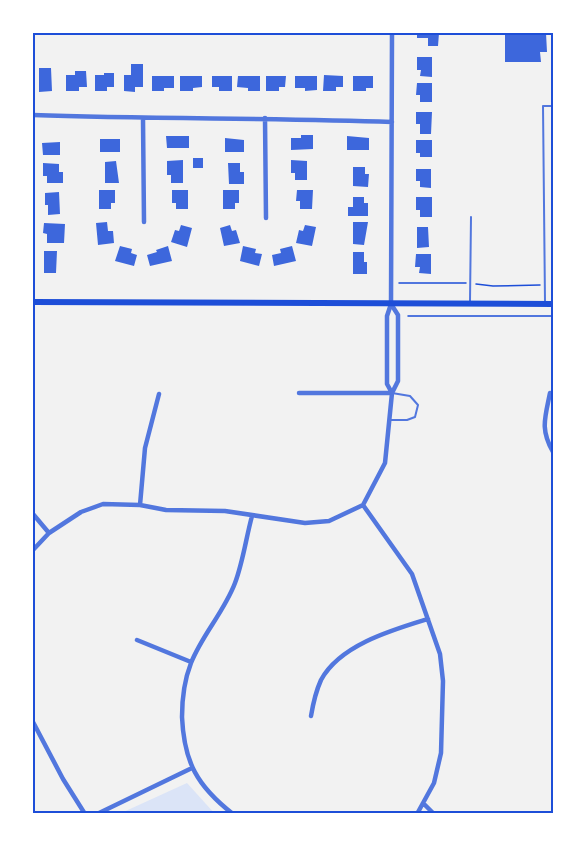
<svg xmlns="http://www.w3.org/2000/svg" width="586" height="847" font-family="'DM Sans',sans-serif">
	<rect width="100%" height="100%" fill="#f2f2f2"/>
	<path fill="#dbe4f7" d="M187,783L215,814H119Z"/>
	<path fill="#3d67dc" d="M417,33H439L438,46H428V38H417Z
		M505,33H546L547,52H540L541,62H505Z
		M417,57H432V77L420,76L421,70H417Z
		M131,64H143V87H135V92L124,91V75H131Z
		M39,68H51L52,91L39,92Z
		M75,71H86L87,87H79V91H66V75H75Z
		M104,73H114V87H107V91H95V75H104Z
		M324,75L343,76V87H336V91H323Z
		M152,76H174V88H164V91H152Z
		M180,76H202V87L193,88V91H180Z
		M212,76H232V91H219V87H212Z
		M238,76H260V91H248V88L237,87Z
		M266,76H286L285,87H279V91H266Z
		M295,76H317V90L305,91V88H295Z
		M353,76H373V88H366V91H353Z
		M417,83H432V102H420V95H416Z
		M416,112H432L431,134H420V124H416Z
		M301,135H313V149L291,150V138H301Z
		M166,136H189V148H167Z
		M347,136L369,138V150H347Z
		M225,138L244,140V152H225Z
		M100,139H120V152H100Z
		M416,140H432V157H420V153H416Z
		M60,142V155H43L42,143Z
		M193,158H203V168H193Z
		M183,160V183H171V175H167V161Z
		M291,160L307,161V180H295V173H291Z
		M116,161L119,183H105V162Z
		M43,163L59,164V172H63V183H47V176H43Z
		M228,163H240V172H244V184H229Z
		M353,167H365V174H369L368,187L353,186Z
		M416,169H431V188L420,187V181H416Z
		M99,190H115V203H111V209H99Z
		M172,190H188V209H176V203H172Z
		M223,190H239V203H235V209H223Z
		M297,190H313L312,209H300V201H296Z
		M59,192L60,214L48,215V205H45V193Z
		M353,197H364V203H368V216H348V207H353Z
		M416,197H432V217H420V210H416Z
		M107,222L108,231H113L114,243L98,245L96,223Z
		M353,222H368L364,245L353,244Z
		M44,223L65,224L64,243H47V234L43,233Z
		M181,225L192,228L187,247L171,242L175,230L179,231Z
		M230,225L232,231L236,230L240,243L224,246L220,228Z
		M305,225L316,227L312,246L296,243L299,230L303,231Z
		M417,227H428L429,247L417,248Z
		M120,246L132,249L131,253L137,255L134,266L115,261Z
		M168,246L172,261L150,266L147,255L157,252L156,250Z
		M243,246L256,249L255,253L262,254L259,266L240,261Z
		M292,246L296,261L274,266L272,255L281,253L280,249Z
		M44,251H57L56,273H44Z
		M353,252H364V262H367V274H353Z
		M416,254H431V274L419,273L420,267H415Z"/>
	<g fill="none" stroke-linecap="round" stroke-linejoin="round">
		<path stroke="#1d4ed8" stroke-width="1.5" d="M399,283H466
			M476,284L493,286L540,285
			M408,316H553"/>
		<path stroke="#5277de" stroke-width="2" d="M470,301L471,217
			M545,302L543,106H553
			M389,420H407L415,417L418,405L410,396L392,393"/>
		<path stroke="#5277de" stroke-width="4.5" d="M392,33L391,304L387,316V384L392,393
			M33,115C153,119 272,118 392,122
			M265,118L266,218
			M143,119L144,222
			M391,304L398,315V381L392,393L385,463L363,505L412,574L440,654L443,681L441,753L434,783L417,814
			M299,393H392
			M550,393C545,418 540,429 553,452
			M140,505L145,448L159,394
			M33,514L49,533
			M33,550L49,533L81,512L103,504L140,505L166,510L225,511L305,523L329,521L363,505
			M137,640L191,662
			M311,716C313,704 316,691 321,680C340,645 392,630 428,619
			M33,722L63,779L85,814
			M423,803L434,814
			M97,814L192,768
			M233,814C197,786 184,762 182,717C182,697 184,681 191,663C202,635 224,612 235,583C243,562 246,538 252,516"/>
		<path stroke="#1d4ed8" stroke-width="6" d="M33,302L553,304"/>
	</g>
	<rect width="586" height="847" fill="none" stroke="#ffffff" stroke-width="69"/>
	<rect x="34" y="34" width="518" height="778" fill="none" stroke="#1d4ed8" stroke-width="2"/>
</svg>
